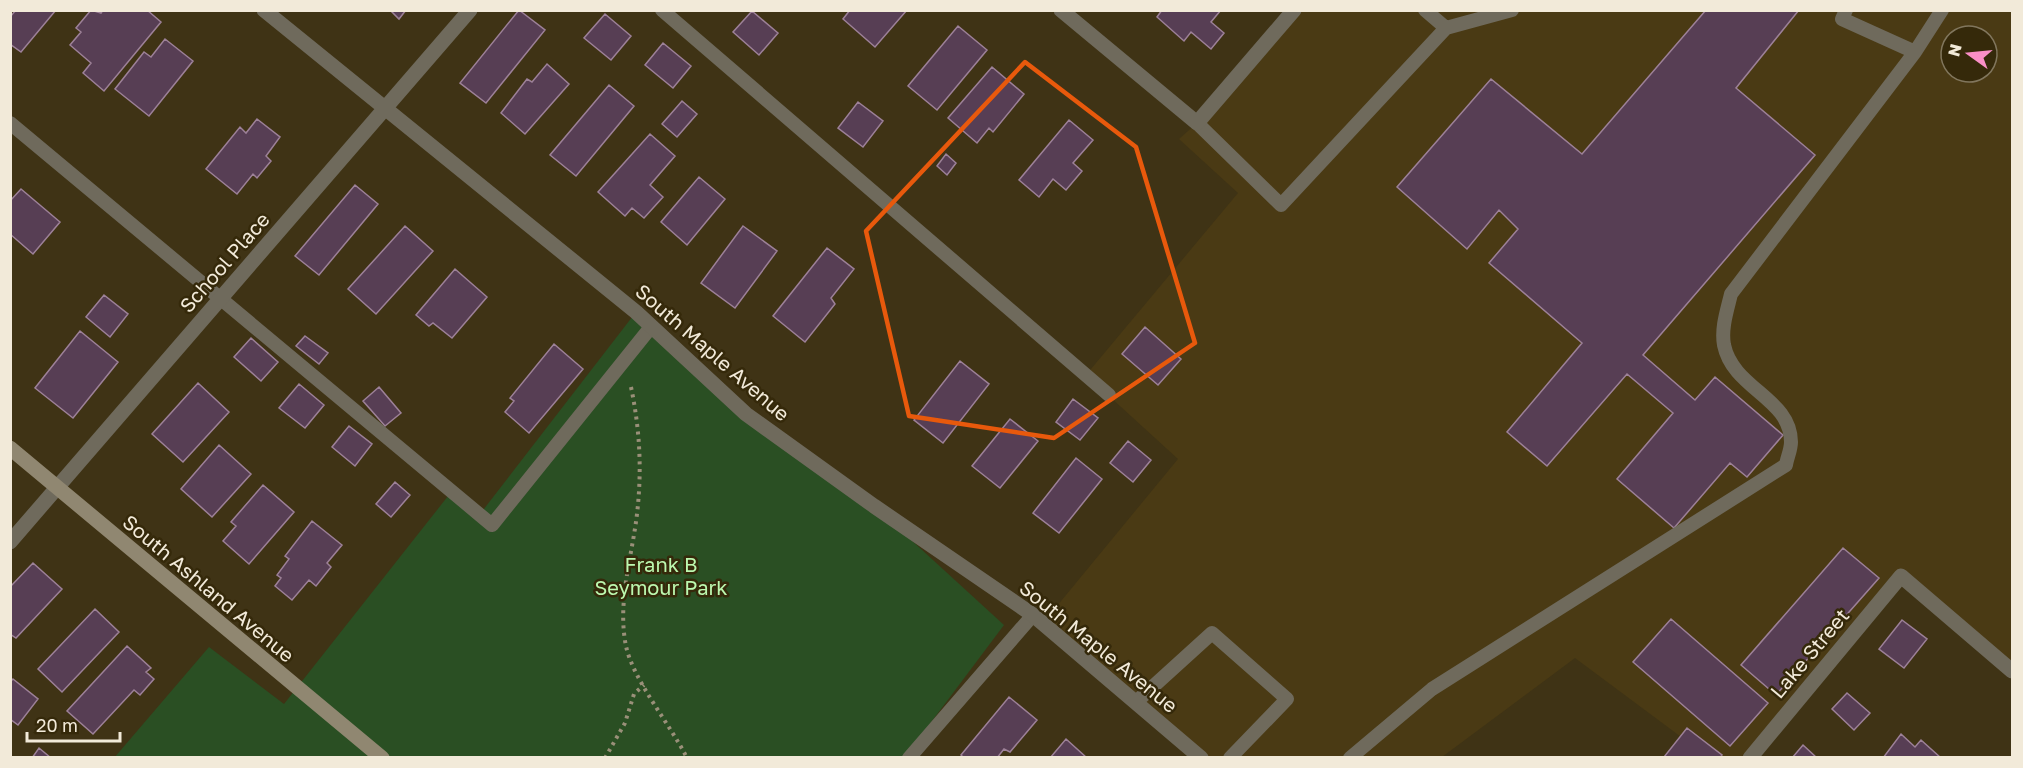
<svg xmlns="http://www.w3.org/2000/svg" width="2023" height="768" font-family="'Golos Text',sans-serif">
	<rect width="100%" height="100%" fill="#3f3315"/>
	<path fill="#4a3a14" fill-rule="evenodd" d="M1294,11H2012V671L1901,576L1750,757H1708L1575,658L1442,757L1201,758L1043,623L1178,459L1086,375L1238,193L1179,139L1197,123ZM1951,36H1987V72H1951Z"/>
	<path fill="#2a4f23" d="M636,312L713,383L874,506L1004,625L905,757L114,758L209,647L284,704L452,491L480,514Z"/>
	<path fill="#573e54" stroke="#9d8198" stroke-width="1.5" d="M16,10H56L21,52L10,44V17Z
		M91,10L101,13L103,10H147L161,22L104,91L83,73L91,63L70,45L81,32L76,28Z
		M390,10H406L399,19Z
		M519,10L545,30L486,103L460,83Z
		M850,10H907L875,47L843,19Z
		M1162,10H1221L1211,22L1224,33L1211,49L1191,32L1184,41L1157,17Z
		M1706,10H1799L1736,88L1815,155L1643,355L1695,400L1715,377L1783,435L1747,477L1730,463L1674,528L1617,479L1673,413L1627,374L1547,466L1507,432L1582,343L1489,263L1518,229L1499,210L1467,249L1397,187L1491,79L1582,154Z
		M752,11L778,33L759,55L733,32Z
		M605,14L631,36L611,60L584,38Z
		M958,26L987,50L937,110L908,86Z
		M165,39L193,61L149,116L115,89L144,52L151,57Z
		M663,43L691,66L673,88L645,65Z
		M547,64L569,84L525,134L501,113L527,79L532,82Z
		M992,67L1024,94L993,132L989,128L977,143L948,118Z
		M609,85L634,106L576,176L550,155Z
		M682,101L697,114L677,137L662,124Z
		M858,102L883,121L863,147L838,128Z
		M257,119L280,137L266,156L271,161L257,178L253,174L237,194L206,169L240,127L246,133Z
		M1069,120L1093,140L1073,163L1082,171L1066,190L1053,179L1039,197L1019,180Z
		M650,134L675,156L650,185L663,197L644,218L632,208L625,216L598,192Z
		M946,154L956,163L947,175L937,166Z
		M699,177L725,199L687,245L661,222Z
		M355,185L378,204L319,275L295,256Z
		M21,189L60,222L33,254L10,234V201Z
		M405,226L433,251L376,314L348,289Z
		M743,226L777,251L735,308L701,283Z
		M827,248L854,269L831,298L835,304L805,342L773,316Z
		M455,269L487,297L452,338L433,323L429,326L416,315Z
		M104,295L128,314L110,337L86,317Z
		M1145,327L1181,359L1158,385L1122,354Z
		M80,331L118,362L73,418L35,388Z
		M305,336L328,353L319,364L296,346Z
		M251,338L278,362L261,381L234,357Z
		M554,344L583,369L529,433L505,412L514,401L510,398Z
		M960,361L989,384L943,443L914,420Z
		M198,383L229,412L183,462L152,434Z
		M299,384L324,405L305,428L279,408Z
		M379,387L401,413L385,426L363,401Z
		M1073,399L1098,418L1080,440L1056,422Z
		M1010,419L1038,441L1000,488L972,466Z
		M349,426L372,444L355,466L332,447Z
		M1128,441L1151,460L1133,482L1110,463Z
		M219,445L251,474L212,517L181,489Z
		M1076,458L1102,479L1059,533L1033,513Z
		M395,482L410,495L391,517L376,504Z
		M263,485L294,512L249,564L223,541L236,526L231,522Z
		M312,521L342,545L327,563L331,567L316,586L309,580L292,600L275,586L281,578L277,575L289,559L285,556Z
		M1843,548L1879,578L1776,695L1741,665Z
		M33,563L62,589L16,638L10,634V587Z
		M95,609L119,632L62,692L38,669Z
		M1671,619L1768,703L1730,746L1633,662Z
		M1902,620L1927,639L1904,668L1879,649Z
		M127,646L151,668L146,672L154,679L140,695L134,690L93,734L67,711Z
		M13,679L38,699L18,725L10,719V682Z
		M1847,693L1870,713L1854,730L1832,709Z
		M1009,697L1037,720L1010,752L1004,749L997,758H964L961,755Z
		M1687,728L1722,755L1720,758L1664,757Z
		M1901,734L1915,747L1921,740L1941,758H1883Z
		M1066,739L1087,758H1050Z
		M1803,745L1817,758H1792Z
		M39,748L51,758H32Z"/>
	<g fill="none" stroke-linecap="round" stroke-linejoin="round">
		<path stroke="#9a9079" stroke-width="4" stroke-dasharray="3 4.5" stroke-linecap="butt" d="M631,387C640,430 642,471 637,514C632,557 617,602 626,646C633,680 670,724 687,758
			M605,758L625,723L634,694L644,685"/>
		<path stroke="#6f6a5c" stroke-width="14" d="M662,10L1109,395
			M1846,10L1842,19L1915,52L1942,10
			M1446,28L1512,10
			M10,123L492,525L651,327
			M1197,123L1281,205L1446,28L1425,10
			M1136,702L1212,633L1287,699L1230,758
			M909,758L1033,615
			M1350,758L1432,689L1786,465C1787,458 1791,450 1791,442C1791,398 1733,389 1724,345C1721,328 1727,311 1731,294L1915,52"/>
		<path stroke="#6f6a5c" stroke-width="15" d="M264,10L636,312L746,414L874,506L1033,615L1201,758
			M1061,10L1197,123L1294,10
			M10,542L470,10
			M1750,758L1901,576L2012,671"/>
		<path stroke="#908771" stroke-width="15" d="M10,448L382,758"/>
	</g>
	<path fill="none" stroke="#e8590c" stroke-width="4.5" stroke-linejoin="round" d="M1025,62L1136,147L1195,343L1054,438L909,416L866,231Z"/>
	<g text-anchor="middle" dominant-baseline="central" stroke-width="5" stroke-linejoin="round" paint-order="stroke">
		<g font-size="20" fill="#f2ead9" stroke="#35290a">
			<text transform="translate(224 262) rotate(-49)">School Place</text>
			<text transform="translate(713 352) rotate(41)">South Maple Avenue</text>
			<text transform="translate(209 588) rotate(40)">South Ashland Avenue</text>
			<text transform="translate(1099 646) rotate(39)">South Maple Avenue</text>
			<text transform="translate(1809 653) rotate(-50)">Lake Street</text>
		</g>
		<g font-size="20" fill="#bcf8af" stroke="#35290a">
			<text x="661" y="564">Frank B<tspan x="661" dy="23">Seymour Park</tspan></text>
		</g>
	</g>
	<rect width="2023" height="768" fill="none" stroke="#f2ead9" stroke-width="24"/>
	<g transform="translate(1969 54) rotate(285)"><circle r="28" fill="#35290a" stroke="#81765d" stroke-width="1.5"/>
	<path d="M0-4.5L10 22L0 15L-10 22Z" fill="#fa8fc7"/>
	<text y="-9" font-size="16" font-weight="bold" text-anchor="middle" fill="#f2ead9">N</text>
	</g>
	<path d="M27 732v9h93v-9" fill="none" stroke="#f2ead9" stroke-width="3"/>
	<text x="36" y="732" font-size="18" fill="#f2ead9" stroke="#35290a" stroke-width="4.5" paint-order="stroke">20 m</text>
</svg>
